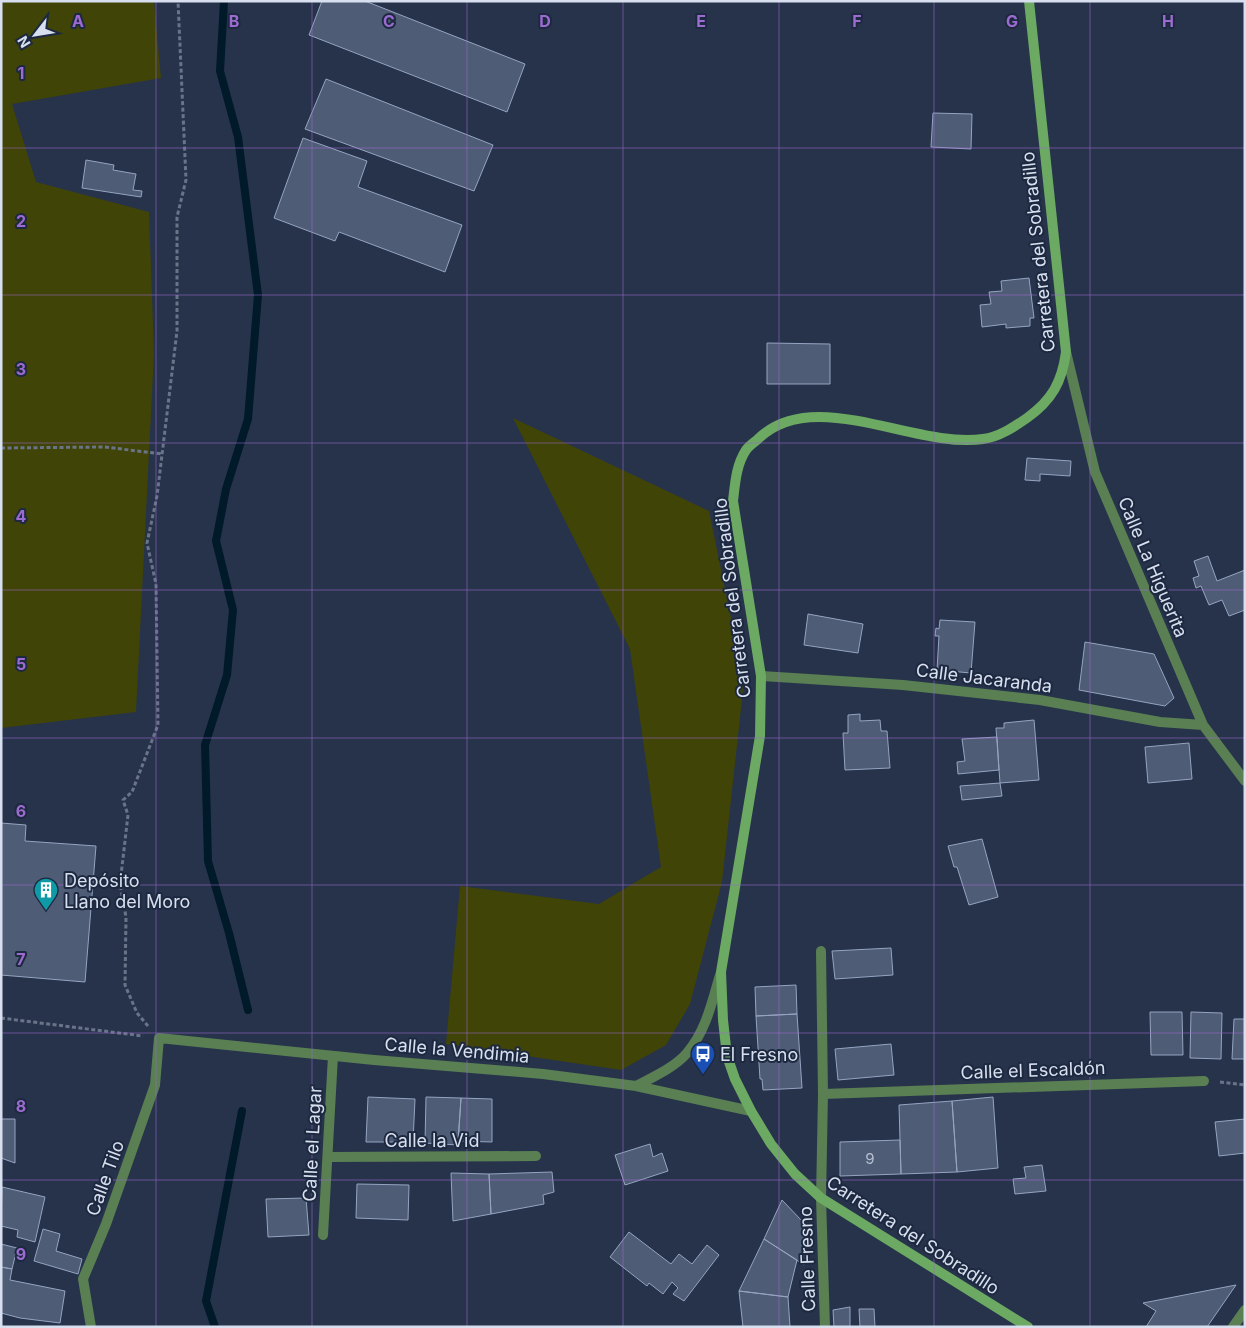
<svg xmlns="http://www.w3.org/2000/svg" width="1246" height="1328" font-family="Inter,sans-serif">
	<rect width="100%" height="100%" fill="#27334b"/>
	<path fill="#404407" d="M1,1H154L161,78L12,104L36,182L149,212L154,353L136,712L1,728Z
		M513,418L709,511L744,681L722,882L690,1004L666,1045L621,1070L446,1044L460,886L599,904L661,867L630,649Z"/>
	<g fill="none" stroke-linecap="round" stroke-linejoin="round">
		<path stroke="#011a2a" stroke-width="8" d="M224,1L220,71L238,137L258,295L248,419L226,489L216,541L233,610L227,675L205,745L208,861L229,933L248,1010
			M215,1327L206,1301L242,1111"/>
	</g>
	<path fill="#4f5c76" stroke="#95a4c1" d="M322,1H365L525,64L507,112L309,35Z
		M326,79L493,145L474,191L305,129Z
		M933,113L972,114L971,149L931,147Z
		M303,138L367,161L358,187L462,225L445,272L339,232L335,241L274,218Z
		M86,160L114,165L113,170L136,174L133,190L142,191L141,197L82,188Z
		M1029,278L1034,318H1030V326L1006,328V324L982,327L980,305L991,304L989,292L1002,291L1001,281Z
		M767,343L830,344V384H767Z
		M1027,458L1071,461L1070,476L1040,474V481L1025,480Z
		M1208,556L1217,581L1245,570V610L1229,616L1222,600L1209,605L1201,586L1196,588L1193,578L1199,576L1194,561Z
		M808,614L863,624L858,653L804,645Z
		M940,620L975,622L971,673L937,670L939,636H935L936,628L939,629Z
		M1085,642L1154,654L1174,698L1165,706L1079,690Z
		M860,714V721L880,720L881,731H887L890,768L845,770L843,733H848V715Z
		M1034,720L1039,780L1000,783L996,728H1004V723Z
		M997,737L999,770L958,774L957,762L965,761L962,739Z
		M1189,743L1192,779L1148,783L1145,747Z
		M1000,783L1002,796L962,800L960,786Z
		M1,823L26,825L25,841L96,846L85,982L1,975Z
		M982,839L998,897L969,905L957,867H954L948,846Z
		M891,948L893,975L835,979L832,951Z
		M796,985L797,1014L756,1016L755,987Z
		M1150,1012H1182L1183,1055H1151Z
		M1191,1012L1222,1013L1221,1059L1190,1058Z
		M797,1014L802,1088L763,1090L762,1079H760L756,1016Z
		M1234,1019H1245V1059H1232Z
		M891,1044L894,1075L838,1080L835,1049Z
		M368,1097L415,1099L413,1142H366Z
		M426,1097L461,1098L458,1145L425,1143Z
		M993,1097L998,1168L957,1172L952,1101Z
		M461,1098L492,1099V1142L458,1141Z
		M952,1101L957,1172L901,1174L899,1105Z
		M1,1119H15V1163L1,1158Z
		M1245,1119V1153L1219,1156L1215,1122Z
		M900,1140L901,1174L840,1176V1142Z
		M650,1144L653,1157L662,1153L668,1171L625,1185L615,1155Z
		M1042,1165L1046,1191L1015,1194L1013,1179L1026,1178L1024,1167Z
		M552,1172L554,1192L543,1195L544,1204L491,1214L489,1174Z
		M451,1173L489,1174L491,1214L453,1221Z
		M357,1184L409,1185L408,1220L356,1218Z
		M2,1187L45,1197L35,1242L17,1237L18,1230L1,1226Z
		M306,1198L309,1235L268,1237L266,1199Z
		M782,1200L803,1222L804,1265L764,1239Z
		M43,1229L60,1234L56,1251L82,1259L78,1274L34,1261Z
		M629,1232L671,1264L679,1254L692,1264L707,1245L719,1255L684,1301L673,1294L678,1288L672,1282L663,1294L649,1283L647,1286L610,1257Z
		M764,1239L797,1260L788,1297L739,1291Z
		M1,1244L17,1248L12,1269L1,1267Z
		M1,1267L12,1269L10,1280L65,1291L60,1323L20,1318L1,1313Z
		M1236,1285L1207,1327H1146L1156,1311L1143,1303Z
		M739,1291L788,1297L790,1327H743Z
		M850,1307V1327H834L833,1310Z
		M859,1309H874L875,1327H860Z"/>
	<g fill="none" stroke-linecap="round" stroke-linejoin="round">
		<path stroke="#6a7489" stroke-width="3" stroke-dasharray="4 2.5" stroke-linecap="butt" d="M1,448L105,447L162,454
			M1,1018L143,1036
			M148,1026L137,1013L125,985L126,917L120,884L128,815L123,800L132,792L158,725L156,584L147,543L157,496L177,331V217L186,180L178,1
			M1220,1082L1245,1085"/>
		<path stroke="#597f53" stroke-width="10" d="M823,1094L1204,1081"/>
		<path stroke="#597f53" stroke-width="10" d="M1066,352L1095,472L1203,725L1245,781
			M761,676L903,685L1040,700L1160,722L1203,725
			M821,951L823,1094L821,1198L825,1327
			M636,1086C653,1077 674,1068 687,1053C706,1031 712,1002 720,975
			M328,1157L536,1156
			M323,1235L333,1056
			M91,1327L83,1279L106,1224L155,1085L159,1038L374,1060L543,1074L636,1086L751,1111
			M1233,1327L1245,1310"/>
		<path stroke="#6ca962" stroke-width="10" d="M1028,1327L821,1198L795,1174L771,1144L751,1111L735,1079L727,1056L723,1020L721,972L760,736L761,676L733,501C735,484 736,465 746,450C749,446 753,443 757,440C812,384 914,449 983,439C999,437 1014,427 1027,418C1052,400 1062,382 1066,352L1029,1"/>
	</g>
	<path fill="none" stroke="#9c6bd0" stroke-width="1" stroke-opacity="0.55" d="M156,1V1327M312,1V1327M467,1V1327M623,1V1327M779,1V1327M934,1V1327M1090,1V1327M1,148H1245M1,295H1245M1,443H1245M1,590H1245M1,738H1245M1,885H1245M1,1033H1245M1,1180H1245"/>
	<defs>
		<symbol id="building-pin" viewBox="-11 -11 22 30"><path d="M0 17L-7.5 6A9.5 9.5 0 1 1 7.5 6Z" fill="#0f9aa8" stroke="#1d2940"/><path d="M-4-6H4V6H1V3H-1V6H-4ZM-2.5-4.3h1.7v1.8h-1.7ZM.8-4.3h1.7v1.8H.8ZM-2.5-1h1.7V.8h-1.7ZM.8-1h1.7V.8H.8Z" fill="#fff"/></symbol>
		<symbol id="bus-pin" viewBox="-11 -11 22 30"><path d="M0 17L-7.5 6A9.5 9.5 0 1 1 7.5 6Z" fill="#1a4fb4" stroke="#1d2940"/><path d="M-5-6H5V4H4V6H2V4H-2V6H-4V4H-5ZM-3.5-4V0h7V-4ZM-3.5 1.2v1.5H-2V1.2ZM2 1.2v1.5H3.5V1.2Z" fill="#fff"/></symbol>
	</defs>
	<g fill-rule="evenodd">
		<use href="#building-pin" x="32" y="876" width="28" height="38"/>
		<use href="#bus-pin" x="689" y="1040" width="28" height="38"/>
	</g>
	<g text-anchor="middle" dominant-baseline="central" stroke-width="4" stroke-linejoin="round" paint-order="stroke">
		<g font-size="15" fill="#b6bfd1">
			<text x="870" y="1158">9</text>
		</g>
		<g font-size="18" fill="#d8e0ef" stroke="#1d2940">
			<text transform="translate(1038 252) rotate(-96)">Carretera del Sobradillo</text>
			<text transform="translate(1153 567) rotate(67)">Calle La Higuerita</text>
			<text transform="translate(732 598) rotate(-97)">Carretera del Sobradillo</text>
			<text transform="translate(984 678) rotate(7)">Calle Jacaranda</text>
			<text transform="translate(457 1050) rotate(5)">Calle la Vendimia</text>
			<text transform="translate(1033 1070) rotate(-2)">Calle el Escaldón</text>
			<text x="432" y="1140">Calle la Vid</text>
			<text transform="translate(312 1144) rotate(-87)">Calle el Lagar</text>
			<text transform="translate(105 1178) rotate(-70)">Calle Tilo</text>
			<text transform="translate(913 1235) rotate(33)">Carretera del Sobradillo</text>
			<text transform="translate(807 1259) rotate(-92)">Calle Fresno</text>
		</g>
		<g font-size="18" fill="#d8e0ef" stroke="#1d2940" text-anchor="start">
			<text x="64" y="880">Depósito<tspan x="64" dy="21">Llano del Moro</tspan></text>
			<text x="720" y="1054">El Fresno</text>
		</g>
	</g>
	<g font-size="16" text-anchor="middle" font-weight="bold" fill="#9c6bd0" stroke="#1d2940" stroke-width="4" stroke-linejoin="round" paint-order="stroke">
		<text x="78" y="27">A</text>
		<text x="234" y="27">B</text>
		<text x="389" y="27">C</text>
		<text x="545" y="27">D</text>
		<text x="701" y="27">E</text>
		<text x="857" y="27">F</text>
		<text x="1012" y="27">G</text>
		<text x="1168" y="27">H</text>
		<text x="21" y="79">1</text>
		<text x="21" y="227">2</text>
		<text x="21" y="375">3</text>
		<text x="21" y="522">4</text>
		<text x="21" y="670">5</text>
		<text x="21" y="817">6</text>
		<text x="21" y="965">7</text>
		<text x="21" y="1112">8</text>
		<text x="21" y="1260">9</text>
	</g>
	<rect width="1246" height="1328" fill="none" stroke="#d8e0ef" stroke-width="5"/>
	<g transform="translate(35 35) rotate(239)" stroke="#1d2940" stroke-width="4" paint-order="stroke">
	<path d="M0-4L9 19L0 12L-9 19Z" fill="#d8e0ef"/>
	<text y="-8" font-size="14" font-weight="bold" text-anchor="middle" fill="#d8e0ef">N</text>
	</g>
</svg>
